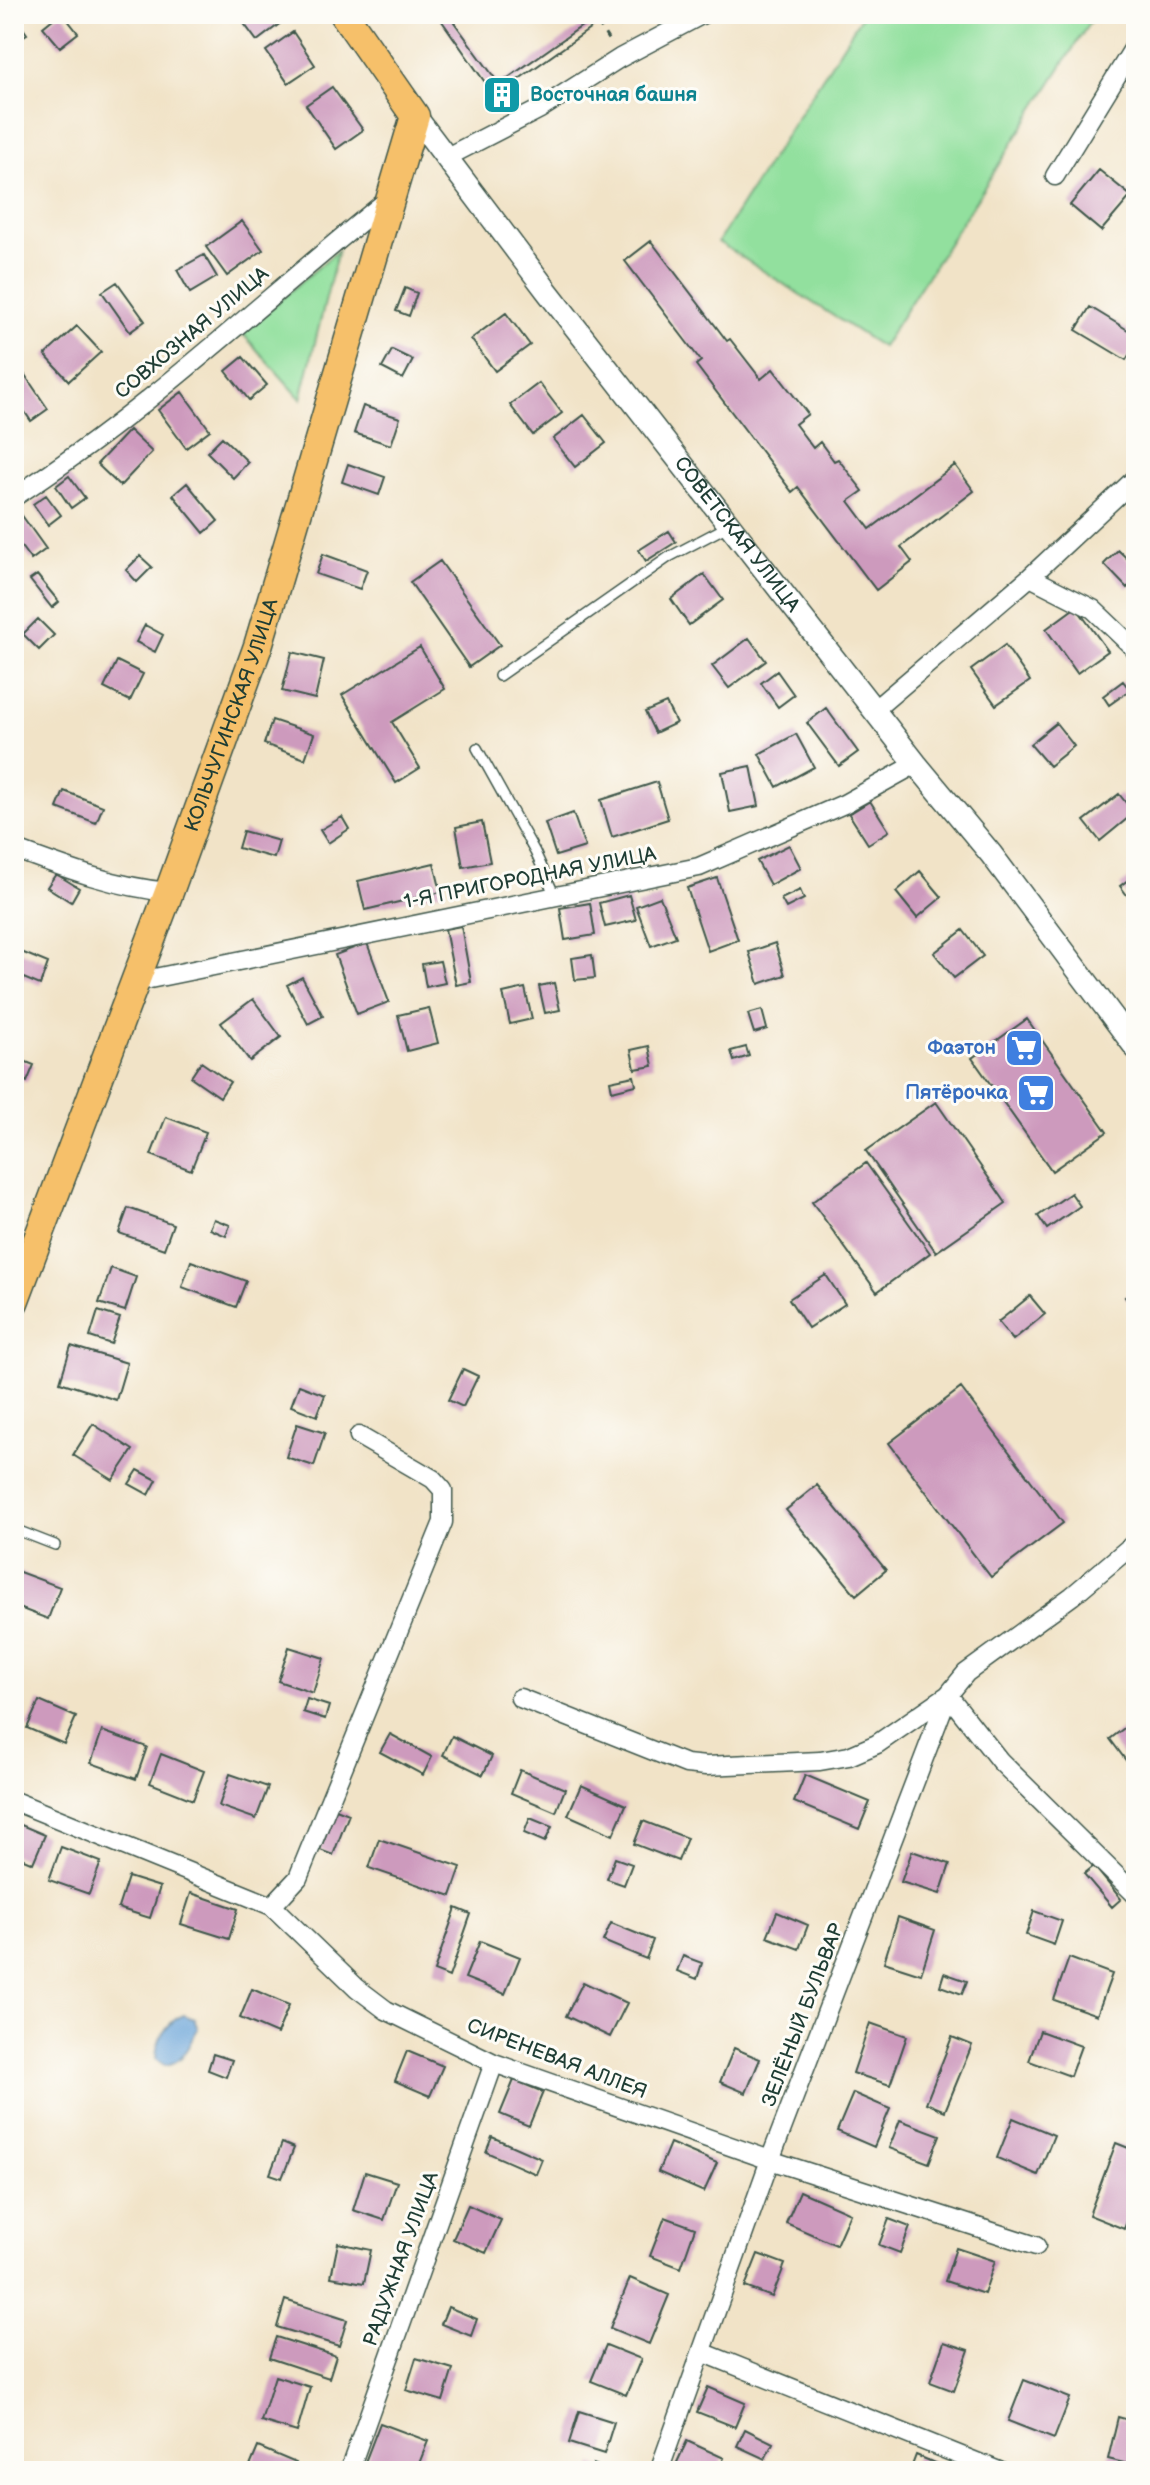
<svg xmlns="http://www.w3.org/2000/svg" width="1150" height="2485" font-family="'Balsamiq Sans',sans-serif">
	<rect width="100%" height="100%" fill="#fdfcf7"/>
	<filter id="ink" filterUnits="userSpaceOnUse"><feTurbulence type="fractalNoise" baseFrequency=".0125" numOctaves="2"/><feDisplacementMap in="SourceGraphic" scale="16" xChannelSelector="R" yChannelSelector="G"/><feConvolveMatrix kernelMatrix="1 2 1 2 8 2 1 2 1" color-interpolation-filters="sRGB"/></filter>
	<filter id="wash" filterUnits="userSpaceOnUse"><feTurbulence type="fractalNoise" baseFrequency=".006" numOctaves="4" result="noise"/><feDisplacementMap in="SourceGraphic" scale="32" xChannelSelector="R" yChannelSelector="G"/><feGaussianBlur stdDeviation="1.8" result="paint"/><feColorMatrix in="noise" values="0 0 0 0 0 0 0 0 0 0 0 0 0 0 0 0 0 1.4 0 .05"/><feComposite in="paint" operator="in"/></filter>
	<g filter="url(#wash)">
		<rect width="100%" height="100%" fill="#f1e3c7"/>
		<path fill="#92e09e" stroke="#588e69" stroke-width="2" d="M863,14H1095L882,347L718,242Z
			M338,250L301,399L242,333Z"/>
		<path fill="#6aa4d9" stroke="#447086" stroke-width="2" d="M184,2015L194,2019L198,2029C187,2045 186,2062 165,2065L156,2059C156,2041 167,2021 184,2015Z"/>
		<g id="blocks">
			<path fill="#cd9abd" d="M59,14H63L78,33L60,47L43,27Z
				M237,14H283L286,19L257,41Z
				M437,14H448L497,81L505,80L599,14H611L512,84L516,90L514,102L507,108L500,109L491,104L488,97L489,88Z
				M14,15L27,34L14,42Z
				M293,32L315,65L288,83L266,51Z
				M332,87L363,130L336,149L306,105Z
				M1099,170L1131,196L1101,231L1070,205Z
				M242,221L263,250L227,276L206,247Z
				M651,241L727,341L730,339L761,379L773,369L808,414L795,424L813,448L820,442L834,461L838,459L863,491L849,501L870,529L955,465L974,491L901,547L912,562L876,590L798,487L792,492L696,365L701,361L625,261Z
				M204,255L217,277L190,293L177,270Z
				M117,282L145,321L130,332L102,292Z
				M405,288L417,293L409,316L396,311Z
				M1090,307L1136,335V344L1126,360L1076,330Z
				M506,313L530,345L495,371L471,339Z
				M77,326L101,352L69,381L45,355Z
				M392,350L413,360L403,379L382,368Z
				M243,357L267,385L249,400L226,371Z
				M25,375L48,409L31,421L14,396V383Z
				M539,383L562,413L533,435L510,405Z
				M182,392L210,430L186,448L158,410Z
				M363,406L400,418L391,445L354,433Z
				M584,415L606,443L575,467L553,439Z
				M129,430L152,452L120,486L97,464Z
				M222,437L248,462L233,478L207,452Z
				M348,464L385,477L379,495L342,482Z
				M69,476L85,498L71,508L56,486Z
				M187,483L218,521L204,533L173,495Z
				M46,495L61,515L48,525L33,504Z
				M18,510L46,549L31,560L14,537V512Z
				M669,531L676,542L646,561L639,550Z
				M1118,550L1136,567V579L1127,588L1104,564Z
				M323,554L367,570L360,589L316,574Z
				M140,556L152,567L137,582L126,570Z
				M440,561L500,645L469,667L410,582Z
				M704,574L723,600L689,625L671,599Z
				M37,575L59,602L52,608L30,580Z
				M1076,607L1108,651L1077,673L1046,629Z
				M38,619L54,635L39,650L23,634Z
				M145,625L163,635L155,652L136,642Z
				M749,638L766,661L729,688L712,666Z
				M1005,645L1030,681L996,705L971,670Z
				M420,647L445,689L392,722L420,768L396,783L342,695Z
				M292,652L324,660L315,699L282,691Z
				M117,661L143,674L130,701L104,688Z
				M777,671L794,695L778,707L761,683Z
				M1123,681L1130,690L1109,705L1103,696Z
				M666,703L676,723L655,733L645,712Z
				M826,708L858,752L839,766L807,723Z
				M272,720L314,734L305,759L264,744Z
				M1056,723L1074,746L1049,766L1030,744Z
				M796,734L814,767L777,787L759,754Z
				M751,766L759,806L730,812L722,772Z
				M657,782L668,819L612,837L601,800Z
				M64,791L103,806L96,823L57,808Z
				M1119,794L1134,813L1100,841L1084,821Z
				M870,801L889,831L868,844L849,814Z
				M573,813L585,847L556,856L545,823Z
				M342,817L349,829L328,843L320,830Z
				M482,822L490,862L463,867L456,827Z
				M243,831L279,841L274,858L238,848Z
				M789,845L801,868L770,885L757,861Z
				M434,863L441,892L365,910L358,881Z
				M920,871L942,897L917,918L896,892Z
				M56,874L79,888L71,902L47,887Z
				M1136,874V894L1130,899L1120,886Z
				M717,878L738,940L708,951L687,888Z
				M800,890L804,899L786,908L781,899Z
				M629,895L636,920L605,927L599,903Z
				M660,897L676,937L651,946L636,906Z
				M590,903L595,935L565,940L560,908Z
				M461,926L471,982L456,985L445,929Z
				M963,930L983,956L954,978L934,953Z
				M367,943L389,1002L357,1014L335,955Z
				M775,943L785,975L759,984L749,952Z
				M14,949L48,963L40,985L14,974Z
				M592,955L595,978L575,980L572,958Z
				M440,961L445,983L426,987L422,964Z
				M302,977L323,1016L308,1024L287,985Z
				M554,983L560,1010L545,1013L539,986Z
				M525,988L532,1019L510,1024L503,993Z
				M253,999L281,1037L250,1061L221,1023Z
				M429,1008L438,1043L407,1051L398,1015Z
				M14,1009L20,1011L15,1029H14Z
				M762,1010L767,1029L754,1033L748,1014Z
				M1027,1019L1107,1132L1052,1171L972,1058Z
				M649,1046L653,1066L635,1069L631,1050Z
				M746,1047L749,1056L734,1061L731,1051Z
				M14,1057L34,1065L27,1082L14,1076Z
				M201,1062L230,1082L220,1097L191,1077Z
				M634,1076L636,1085L612,1091L610,1081Z
				M936,1102L1006,1203L936,1252L866,1151Z
				M166,1117L206,1132L191,1170L151,1155Z
				M866,1163L930,1253L877,1292L812,1202Z
				M1071,1193L1080,1206L1047,1229L1038,1216Z
				M128,1208L173,1224L164,1249L119,1233Z
				M214,1219L230,1225L226,1236L210,1229Z
				M191,1261L246,1281L236,1307L182,1287Z
				M111,1268L136,1277L125,1311L99,1303Z
				M826,1275L845,1304L808,1328L789,1299Z
				M1136,1290V1313L1125,1297Z
				M1030,1296L1045,1314L1013,1340L998,1322Z
				M98,1311L120,1318L111,1344L90,1337Z
				M71,1346L127,1363L116,1400L60,1382Z
				M463,1369L478,1376L463,1407L448,1400Z
				M299,1385L325,1395L317,1416L291,1406Z
				M961,1388L1063,1523L991,1577L889,1443Z
				M93,1424L133,1450L113,1480L73,1455Z
				M297,1424L325,1433L314,1466L286,1457Z
				M138,1470L157,1480L149,1495L129,1484Z
				M817,1485L886,1570L856,1595L786,1510Z
				M14,1570L60,1587L48,1619L14,1606Z
				M289,1647L324,1658L313,1693L278,1681Z
				M307,1699L329,1706L325,1719L303,1712Z
				M39,1701L76,1717L64,1744L27,1728Z
				M1136,1719V1774L1110,1739Z
				M102,1731L147,1747L136,1779L91,1763Z
				M390,1734L432,1757L423,1775L380,1752Z
				M452,1736L492,1756L483,1775L443,1755Z
				M161,1754L204,1771L193,1800L150,1783Z
				M520,1770L565,1789L556,1812L511,1793Z
				M230,1774L268,1787L256,1819L219,1806Z
				M805,1775L870,1802L859,1829L794,1802Z
				M581,1785L626,1805L613,1835L568,1815Z
				M336,1809L349,1814L333,1855L320,1850Z
				M530,1818L552,1827L545,1842L524,1833Z
				M643,1821L687,1838L678,1861L634,1844Z
				M14,1822L45,1835L33,1863L14,1855Z
				M379,1839L461,1867L451,1896L369,1868Z
				M61,1847L101,1862L89,1894L49,1880Z
				M912,1851L950,1864L940,1894L901,1882Z
				M615,1858L632,1864L624,1885L607,1879Z
				M1094,1866L1121,1899L1112,1907L1084,1874Z
				M128,1877L160,1887L150,1918L118,1908Z
				M191,1893L238,1909L229,1939L181,1924Z
				M456,1908L471,1914L449,1977L434,1971Z
				M1034,1911L1062,1921L1054,1945L1026,1935Z
				M777,1912L808,1925L799,1949L767,1937Z
				M898,1917L935,1930L921,1974L884,1962Z
				M611,1923L653,1940L646,1959L603,1941Z
				M480,1941L520,1957L505,1994L465,1978Z
				M683,1956L702,1963L697,1979L677,1971Z
				M1069,1958L1112,1974L1097,2015L1054,2000Z
				M944,1973L967,1981L962,1994L940,1986Z
				M583,1982L627,2003L610,2037L566,2016Z
				M252,1989L289,2005L277,2034L240,2018Z
				M870,2023L907,2036L890,2085L853,2073Z
				M1040,2031L1081,2046L1070,2076L1029,2061Z
				M952,2037L972,2045L945,2111L926,2103Z
				M734,2048L760,2059L746,2093L720,2082Z
				M407,2051L443,2066L430,2096L395,2081Z
				M213,2054L232,2060L226,2077L208,2070Z
				M514,2080L543,2092L529,2126L500,2114Z
				M853,2093L890,2109L874,2147L837,2131Z
				M1013,2118L1054,2135L1038,2175L997,2158Z
				M900,2120L940,2135L929,2163L889,2148Z
				M492,2137L542,2159L536,2174L486,2152Z
				M282,2143L294,2148L282,2178L270,2174Z
				M670,2143L717,2163L704,2192L658,2172Z
				M1116,2143L1136,2151V2198L1124,2229L1089,2215Z
				M365,2172L397,2182L384,2220L353,2210Z
				M800,2191L850,2213L836,2245L786,2223Z
				M468,2205L501,2220L486,2253L453,2239Z
				M665,2217L695,2228L681,2268L650,2256Z
				M889,2219L910,2227L900,2253L879,2245Z
				M338,2243L371,2250L364,2283L331,2277Z
				M956,2248L995,2261L984,2294L945,2281Z
				M758,2254L785,2264L772,2297L745,2287Z
				M630,2278L669,2295L649,2344L610,2328Z
				M285,2300L347,2320L339,2346L277,2327Z
				M448,2307L477,2319L471,2336L441,2324Z
				M276,2337L336,2356L329,2378L269,2358Z
				M944,2342L969,2350L954,2391L930,2382Z
				M606,2345L641,2359L626,2395L591,2381Z
				M416,2358L453,2369L443,2401L406,2390Z
				M275,2376L310,2387L297,2432L261,2421Z
				M1024,2380L1070,2398L1054,2439L1008,2421Z
				M708,2387L745,2403L735,2427L697,2412Z
				M579,2411L614,2422L604,2454L569,2443Z
				M1118,2417L1136,2422V2466L1108,2459Z
				M380,2423L428,2441L416,2471L362,2470Z
				M745,2429L773,2443L765,2459L737,2446Z
				M687,2441L724,2458L718,2471H673Z
				M258,2447L296,2463L293,2471H248Z
				M916,2455L953,2471H910Z
				M593,2464L610,2471H591Z"/>
		</g>
	</g>
	<g filter="url(#ink)">
		<use href="#blocks" fill-opacity="0" stroke="#3e564a" stroke-width="2"/>
		<g fill="none" stroke-linecap="round" stroke-linejoin="round">
			<defs>
				<path id="service" d="M499,676L669,557L728,526
					M477,748L535,852L555,896
					M14,1529L55,1545"/>
				<path id="minor" d="M445,158L540,109L620,58L703,14
					M1055,176L1136,44
					M14,497C149,410 265,298 390,198
					M1030,577L1093,609L1136,650
					M874,710L1030,577L1136,478
					M14,849C65,868 115,887 169,892
					M135,982L699,867L844,804L916,764
					M520,1698L686,1764L706,1766L820,1761L849,1756L877,1744L948,1695L1000,1761L1136,1895
					M14,1801L272,1906L357,1988L386,2010L494,2063L770,2160L1036,2246
					M272,1906L298,1878L443,1522V1490L433,1479L359,1436
					M702,2352L999,2471
					M349,2471L494,2063
					M659,2471L770,2160L948,1695L966,1673L1072,1596L1136,1542"/>
				<g id="tertiary">
					<path id="s1" d="M415,116L547,291L916,764L991,854L1136,1048"/>
				</g>
				<g id="primary">
					<path id="s2" d="M14,1302L169,892L258,646L415,116L344,14"/>
				</g>
			</defs>
			<use href="#service" stroke="#3e564a" stroke-width="12"/>
			<use href="#minor" stroke="#3e564a" stroke-width="21"/>
			<use href="#tertiary" stroke="#3e564a" stroke-width="25"/>
			<use href="#primary" stroke="#3e564a" stroke-width="31"/>
			<path stroke="#3e564a" stroke-width="3" stroke-dasharray="6 6" stroke-linecap="butt" d="M592,14L609,41"/>
			<use href="#service" stroke="#fff" stroke-width="9"/>
			<use href="#minor" stroke="#fff" stroke-width="18"/>
			<use href="#tertiary" stroke="#fff" stroke-width="22"/>
			<use href="#primary" stroke="#f6c06b" stroke-width="28"/>
		</g>
	</g>
	<defs>
		<symbol id="building-square" viewBox="-11 -11 22 22"><rect x="-9" y="-9" width="18" height="18" rx="4" fill="#0f9aa8" stroke="#fdfcf7"/><path d="M-4-6H4V6H1V3H-1V6H-4ZM-2.5-4.3h1.7v1.8h-1.7ZM.8-4.3h1.7v1.8H.8ZM-2.5-1h1.7V.8h-1.7ZM.8-1h1.7V.8H.8Z" fill="#fff"/></symbol>
		<symbol id="supermarket-square" viewBox="-11 -11 22 22"><rect x="-9" y="-9" width="18" height="18" rx="4" fill="#3f7fe0" stroke="#fdfcf7"/><path d="M-6-5.5h2.5l.6 2H6L4.5 2H-2.5L-4.4-4H-6ZM-1.5 3.2a1.3 1.3 0 1 0 .1 0ZM3 3.2a1.3 1.3 0 1 0 .1 0Z" fill="#fff"/></symbol>
	</defs>
	<g fill-rule="evenodd">
		<use href="#building-square" x="480" y="73" width="44" height="44"/>
		<use href="#supermarket-square" x="1002" y="1026" width="44" height="44"/>
		<use href="#supermarket-square" x="1014" y="1071" width="44" height="44"/>
	</g>
	<g text-anchor="middle" dominant-baseline="central" stroke-width="6" stroke-linejoin="round" paint-order="stroke">
		<g font-size="20" font-weight="bold" fill="#0d838f" stroke="#fdfcf7" text-anchor="start">
			<text x="530" y="95">Восточная башня</text>
		</g>
		<g font-size="20" fill="#1f3d34" stroke="#fdfcf7">
			<text transform="translate(192 333) rotate(-40)">СОВХОЗНАЯ УЛИЦА</text>
			<text stroke="none"><textPath href="#s1" startOffset="528">СОВЕТСКАЯ УЛИЦА</textPath></text>
			<text stroke="none"><textPath href="#s2" startOffset="626">КОЛЬЧУГИНСКАЯ УЛИЦА</textPath></text>
			<text transform="translate(530 878) rotate(-11)">1-Я ПРИГОРОДНАЯ УЛИЦА</text>
			<text transform="translate(803 2015) rotate(-69)">ЗЕЛЁНЫЙ БУЛЬВАР</text>
			<text transform="translate(557 2059) rotate(21)">СИРЕНЕВАЯ АЛЛЕЯ</text>
			<text transform="translate(401 2259) rotate(-70)">РАДУЖНАЯ УЛИЦА</text>
		</g>
		<g font-size="20" font-weight="bold" fill="#366cbe" stroke="#fdfcf7" text-anchor="end">
			<text x="996" y="1048">Фаэтон</text>
			<text x="1008" y="1093">Пятёрочка</text>
		</g>
	</g>
	<rect width="1150" height="2485" fill="none" stroke="#fdfcf7" stroke-width="48"/>
</svg>
